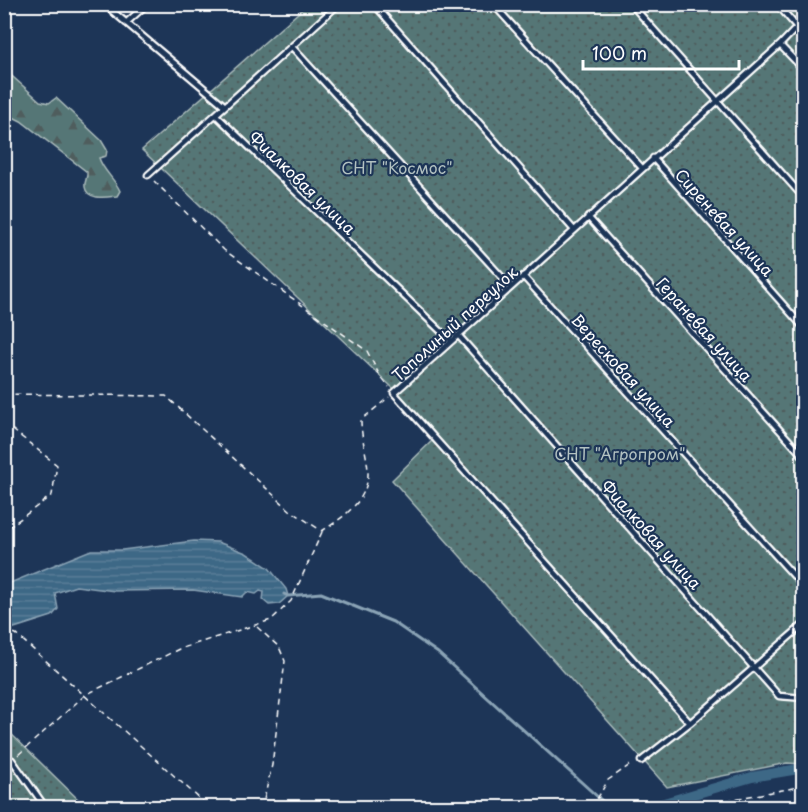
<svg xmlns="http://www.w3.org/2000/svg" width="808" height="812" font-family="'Playpen Sans',sans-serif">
	<defs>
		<pattern id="forest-firs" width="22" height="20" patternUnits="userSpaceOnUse" patternTransform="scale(1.5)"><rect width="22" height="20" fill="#547676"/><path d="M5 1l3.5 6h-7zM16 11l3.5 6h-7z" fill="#4f5d5d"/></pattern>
		<pattern id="garden-dots" width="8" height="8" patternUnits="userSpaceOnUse" patternTransform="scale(1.5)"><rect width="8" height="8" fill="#547676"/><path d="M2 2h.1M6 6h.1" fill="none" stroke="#4f5d5d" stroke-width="1.8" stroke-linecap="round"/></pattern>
		<pattern id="water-rules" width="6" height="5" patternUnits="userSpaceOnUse" patternTransform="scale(1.5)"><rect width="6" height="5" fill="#3e6786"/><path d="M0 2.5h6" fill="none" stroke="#5b7e98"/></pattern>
	</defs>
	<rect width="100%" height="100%" fill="#1d3557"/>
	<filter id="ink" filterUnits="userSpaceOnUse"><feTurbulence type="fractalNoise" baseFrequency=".0167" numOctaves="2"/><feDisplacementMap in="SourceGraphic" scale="12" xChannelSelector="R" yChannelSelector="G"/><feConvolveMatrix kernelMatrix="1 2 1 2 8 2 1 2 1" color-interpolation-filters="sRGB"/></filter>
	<g filter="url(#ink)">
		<path fill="url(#forest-firs)" stroke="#aababa" stroke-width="1.5" d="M5,70L40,101L49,103L56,98L101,140L107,150L106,156L99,158C103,171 115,179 120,191L117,196C108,197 87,201 85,187C84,181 88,178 87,172L21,121L5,113Z"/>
		<path fill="url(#garden-dots)" stroke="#aababa" stroke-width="1.5" d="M307,5H803V764L787,763L667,787L392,480L437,436L394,389L142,150Z
			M5,728L86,807H5Z"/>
		<path fill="url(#water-rules)" stroke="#8ba4b6" stroke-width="1.5" d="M194,541L218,542L246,553L269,568L286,589L288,596L279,604L269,605L263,600L264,592L260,591L256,594L247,592L242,597L193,590L115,591L76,586L55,593L58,609L52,616L11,629L5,618V585L91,550H122Z"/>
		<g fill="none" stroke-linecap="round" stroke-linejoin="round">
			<path stroke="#8ba4b6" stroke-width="3" d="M284,594L288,596L321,593L393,622L438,653L610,808"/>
			<path stroke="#3e6786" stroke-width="10" d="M647,808L752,777L804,768"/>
			<defs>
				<path id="lane" d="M104,4L225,106
					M374,4L574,230
					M493,4L642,168
					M631,4L804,198
					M777,4L796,26
					M126,23L147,4
					M780,45L804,70
					M292,47L511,287
					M216,115L451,341
					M653,158L804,328
					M148,175L339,4
					M588,217L804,457
					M523,276L804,587
					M458,335L779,696L804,698
					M690,723L394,393L780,45L804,20
					M12,760L46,808
					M641,761L690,723L804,624"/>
			</defs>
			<use href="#lane" stroke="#fff" stroke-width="9"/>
			<path stroke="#fff" stroke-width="1.5" stroke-dasharray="6 4.5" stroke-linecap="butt" d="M154,181L224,250L367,351L380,376L389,387
				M4,394L166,396L291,511L322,531C344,517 369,500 368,471C367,454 361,438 361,420L389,397
				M4,423L57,465L52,495L4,531
				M257,627L279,647L285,661L272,765L262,808
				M4,630L16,634L210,808
				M4,746L8,753
				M18,755L85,695L179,649L271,620L291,601L322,532
				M592,808L608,780L633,763
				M685,808L804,786"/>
			<use href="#lane" stroke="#1d3557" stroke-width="4.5"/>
		</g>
	</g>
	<g text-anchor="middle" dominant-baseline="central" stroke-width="4.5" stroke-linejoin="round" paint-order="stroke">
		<g font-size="16" fill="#b2c1c1" stroke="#1d3557">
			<text x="397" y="167">СНТ "Космос"</text>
			<text x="620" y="453">СНТ "Агропром"</text>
		</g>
		<g font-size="16" fill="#fff" stroke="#1d3557">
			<text transform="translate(303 182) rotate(44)">Фиалковая улица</text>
			<text transform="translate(725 222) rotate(48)">Сиреневая улица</text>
			<text transform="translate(454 323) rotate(-42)">Тополиный переулок</text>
			<text transform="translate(705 329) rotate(48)">Гераневая улица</text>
			<text transform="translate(624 370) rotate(48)">Вересковая улица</text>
			<text transform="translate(652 534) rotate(48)">Фиалковая улица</text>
		</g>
	</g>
	<rect width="808" height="812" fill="none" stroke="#1d3557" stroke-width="24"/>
	<rect x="12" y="12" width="784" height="788" fill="none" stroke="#fff" stroke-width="2" filter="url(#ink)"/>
	<path d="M583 60v9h156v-9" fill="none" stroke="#ffffff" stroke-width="3"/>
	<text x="592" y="60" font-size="18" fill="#ffffff" stroke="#1d3557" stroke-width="4.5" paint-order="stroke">100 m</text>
</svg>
